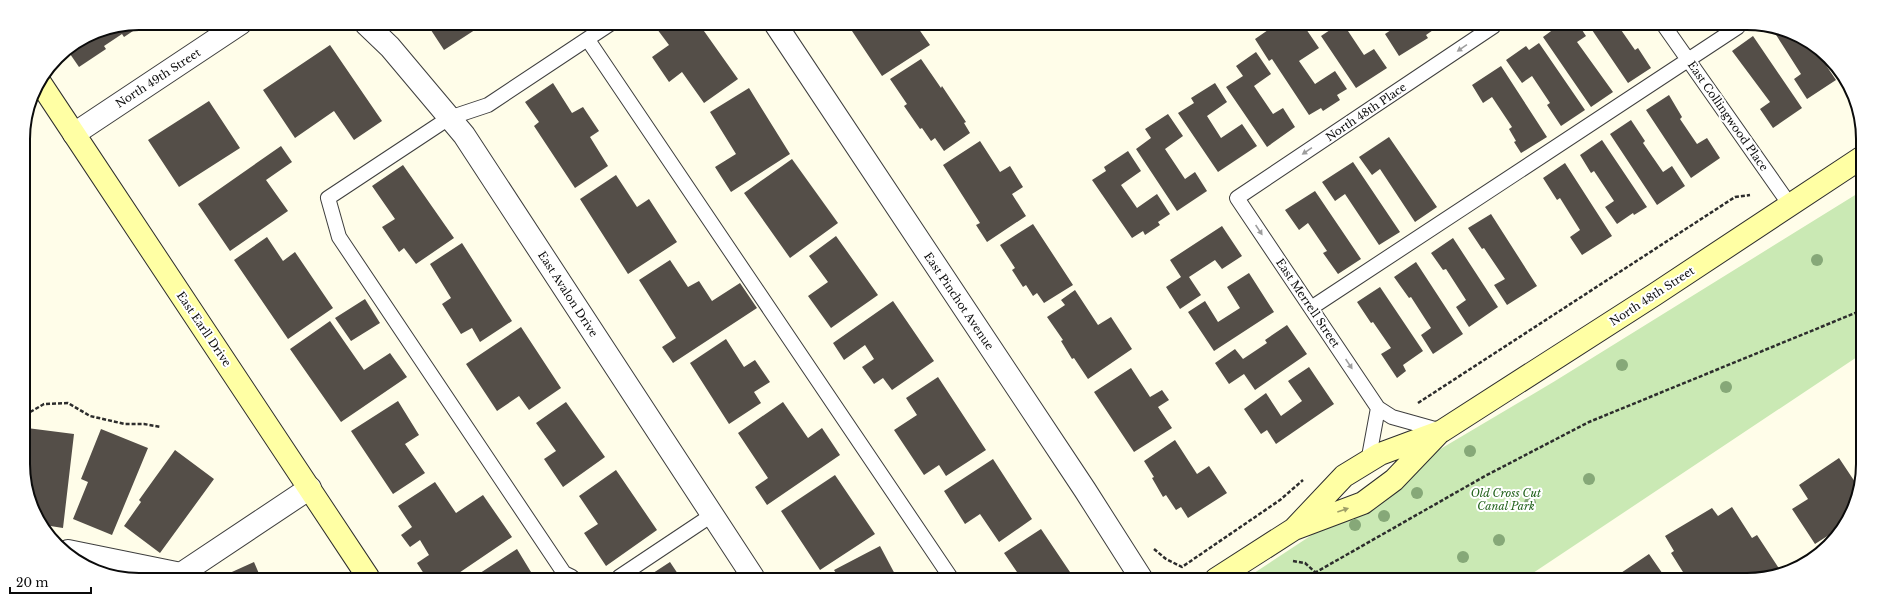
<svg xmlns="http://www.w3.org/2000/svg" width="1886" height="603" font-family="'Libre Baskerville',serif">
	<rect width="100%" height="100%" fill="#fffde9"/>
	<path fill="#cae9b4" d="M1860,192V355L1524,579H1245L1409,471L1437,451L1555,381Z"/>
	<path fill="#544e48" d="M139,23H145L124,37L122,34L104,46L106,49L79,67L68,51L95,32Z
		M427,24H484L444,50Z
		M663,24H699L738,79L704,103L682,72L669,82L652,57L669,45L657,29Z
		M848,25H916L930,45L882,76Z
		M1274,26H1304L1319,48L1299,61L1315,84L1335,71L1347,89L1337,95L1340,100L1323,111L1321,108L1309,115L1272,59L1269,61L1255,39Z
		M1336,26H1350L1346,28L1364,55L1374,49L1387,68L1356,88L1321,36Z
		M1397,26H1435L1436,28L1426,35L1428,38L1399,56L1385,34Z
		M1558,26L1580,27L1586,36L1577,42L1613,92L1591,107L1543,37Z
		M1590,27H1619L1635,50L1638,48L1651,68L1628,83Z
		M1771,27H1778L1817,52L1836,80L1807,99L1794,79L1801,74Z
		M1753,36L1802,108L1773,128L1760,109L1770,102L1732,51Z
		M1539,43L1585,110L1561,126L1547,105L1550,103L1532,76L1522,83L1506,60L1526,46L1529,50Z
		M330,45L382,121L354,140L334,111L295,138L263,90Z
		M1256,52L1271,74L1254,86L1273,114L1283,108L1295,127L1267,147L1226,87L1243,76L1236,66Z
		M921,59L941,88L942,86L966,122L964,123L970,133L944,151L935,138L931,141L922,128L920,129L904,106L907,104L890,79Z
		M1501,66L1547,137L1521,153L1514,142L1516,141L1509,129L1512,127L1492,97L1483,103L1472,85Z
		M553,83L572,113L583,107L599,131L590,137L608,166L575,188L534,126L539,122L525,102Z
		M1215,83L1227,102L1207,116L1221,138L1242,124L1257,146L1218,172L1178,113L1194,103L1191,98Z
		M749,88L790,154L731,192L715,167L736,154L710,112Z
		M1669,95L1682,117L1680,119L1697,144L1707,138L1720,158L1691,178L1646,110Z
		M209,101L240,148L179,187L148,140Z
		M1168,114L1183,136L1165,149L1185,179L1195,172L1207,191L1177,211L1136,149L1151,138L1145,129Z
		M1631,120L1645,141L1643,143L1663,172L1672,166L1685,186L1657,205L1610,134Z
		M1389,137L1437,207L1415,222L1380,169L1372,175L1359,157Z
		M1602,140L1647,207L1634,215L1633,213L1617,224L1605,207L1614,201L1594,171L1591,173L1580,155Z
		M980,141L1000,172L1010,166L1023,187L1012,194L1026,216L987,242L976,225L980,223L943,165Z
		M281,146L292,162L266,180L288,211L230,251L198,204Z
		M1128,151L1141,171L1121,185L1137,208L1157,194L1170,214L1158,222L1160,225L1145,235L1143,231L1132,238L1092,180L1106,171L1104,167Z
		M792,159L838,223L790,258L744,193Z
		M1353,162L1400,232L1379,245L1345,194L1335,201L1322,182Z
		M1565,163L1612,236L1582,255L1570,237L1580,230L1560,198L1557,200L1543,178Z
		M403,165L454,238L416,264L404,248L399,252L382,227L395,219L372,186Z
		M616,175L637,207L649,199L677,242L628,274L580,199Z
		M1315,191L1361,259L1338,274L1323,253L1327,251L1308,223L1299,230L1285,210Z
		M1491,214L1537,286L1507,305L1494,285L1505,279L1484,248L1482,249L1468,228Z
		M1033,224L1073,285L1044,303L1037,293L1033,296L1026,285L1023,287L1012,270L1015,268L1000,245Z
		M1222,226L1242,256L1222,269L1215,260L1189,277L1201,295L1180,309L1166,287L1181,277L1170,260Z
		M836,236L878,295L831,328L808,296L828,282L809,256Z
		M267,237L283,261L295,252L333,308L288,339L234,260Z
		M1453,238L1498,307L1469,327L1456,307L1466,300L1446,269L1443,270L1431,253Z
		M462,243L512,321L480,342L472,328L461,334L442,304L451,298L430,264Z
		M670,260L688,287L699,281L712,301L740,283L757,308L673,363L662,347L676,338L639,280Z
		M1416,262L1463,334L1433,354L1421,335L1431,328L1411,297L1409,298L1394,277Z
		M1249,273L1274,312L1214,351L1188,312L1205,301L1218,322L1240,308L1227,287Z
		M1380,287L1423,351L1403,365L1406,371L1397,378L1381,354L1391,348L1373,322L1371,323L1357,302Z
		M1075,290L1098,325L1111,317L1132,349L1088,379L1074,358L1072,359L1061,341L1063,340L1047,317L1065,305L1061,300Z
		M365,299L380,323L351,341L335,318Z
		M893,301L934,361L892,390L883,378L874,384L862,367L874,359L865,345L844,360L833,343Z
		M330,321L364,370L390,353L407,377L341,422L290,349Z
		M1287,325L1307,354L1255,390L1244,374L1229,384L1215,363L1235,349L1243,359L1267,343L1265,340Z
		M521,327L561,388L529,410L519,396L497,411L466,364Z
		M726,339L744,367L755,360L770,382L754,392L761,403L729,424L690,363Z
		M1309,367L1334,404L1276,444L1267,430L1261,434L1244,409L1266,393L1281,416L1302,401L1288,381Z
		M1131,368L1150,397L1162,390L1169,400L1158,407L1172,428L1134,452L1094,392Z
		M938,377L986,450L946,476L939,465L924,475L894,430L917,415L906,398Z
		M398,401L419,435L405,444L425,473L393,494L351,431Z
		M566,402L605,457L563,487L544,459L556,451L536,423Z
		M783,402L808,438L822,428L840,455L767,505L755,487L768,478L738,433Z
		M27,428L74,434L63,528L44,525L25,487V447Z
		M101,429L148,448L112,535L73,519L88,482L81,479Z
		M1175,440L1197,474L1209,466L1227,493L1188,518L1181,507L1176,510L1166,495L1163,497L1152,478L1154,477L1144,461Z
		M175,450L214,479L160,553L124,526L141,502L139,500Z
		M1839,458L1859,488V491L1855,494L1857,498L1846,524L1815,544L1792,509L1808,499L1799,485Z
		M993,459L1032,519L999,542L980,514L965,524L944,491Z
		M616,470L657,530L606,566L584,533L598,524L579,496Z
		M835,475L875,534L820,570L781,511Z
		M435,482L456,513L483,495L512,537L453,577H426L417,563L429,555L420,540L410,547L401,535L412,527L398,506Z
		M1732,507L1752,538L1757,535L1780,570L1755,580L1751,577L1746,580H1688L1671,553L1674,551L1665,536L1712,508L1718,516Z
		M1041,529L1074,578H1021L1004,553Z
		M880,546L897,578H839L834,570Z
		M517,549L534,577H474Z
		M1649,554L1667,580L1612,579Z
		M254,562L260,576H223Z
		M670,562L680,577H647Z"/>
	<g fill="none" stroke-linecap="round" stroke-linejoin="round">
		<defs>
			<path id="lane" d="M1665,27L1790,205
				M588,40L951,578
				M1311,308L1738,27
				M1442,431L1392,417L1378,408L1237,198L1494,26
				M1368,462L1378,408
				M572,577L564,573L339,237L328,198L449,118L488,105L610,24
				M619,577L712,515"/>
			<path id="street" d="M366,24L390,47L464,135L753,577
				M776,25L1085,490L1141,578
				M74,134L241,23
				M68,551L181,574
				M178,576L310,488"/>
			<path id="secondary" d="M39,81L368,577
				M1294,529L1344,476L1380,454L1442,431L1654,295L1861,158
				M1216,579L1294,529L1363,503L1394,480L1438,434"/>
		</defs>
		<use href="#lane" stroke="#3e3e3e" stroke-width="16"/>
		<use href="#street" stroke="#3e3e3e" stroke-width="24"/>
		<use href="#secondary" stroke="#2d2d2d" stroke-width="24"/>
		<path stroke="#2d2d2d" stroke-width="2.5" stroke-dasharray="4 2" stroke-linecap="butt" d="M1418,403L1735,197L1750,195
			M25,415L44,404L68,403L90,416L125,424H144L161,427
			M1154,549L1166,559L1182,567L1280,500L1303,480
			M1293,561L1305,563L1315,572
			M1304,579L1485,476L1589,422L1860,311"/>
		<use href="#lane" stroke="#fff" stroke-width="14"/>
		<use href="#street" stroke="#fff" stroke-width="22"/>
		<use href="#secondary" stroke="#ffffa4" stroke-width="22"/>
	</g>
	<g fill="#86a878">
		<circle cx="1817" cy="260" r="6"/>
		<circle cx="1622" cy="365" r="6"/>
		<circle cx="1726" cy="387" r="6"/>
		<circle cx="1470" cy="451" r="6"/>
		<circle cx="1589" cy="479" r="6"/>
		<circle cx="1417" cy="493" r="6"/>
		<circle cx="1530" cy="503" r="6"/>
		<circle cx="1384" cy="516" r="6"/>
		<circle cx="1355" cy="525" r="6"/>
		<circle cx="1499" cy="540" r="6"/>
		<circle cx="1463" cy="557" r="6"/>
	</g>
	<defs><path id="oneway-solid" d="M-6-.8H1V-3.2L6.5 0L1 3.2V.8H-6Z"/></defs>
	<g fill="#9d9d9d">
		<use href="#oneway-solid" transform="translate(1462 48) rotate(146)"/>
		<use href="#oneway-solid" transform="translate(1307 151) rotate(146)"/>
		<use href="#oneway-solid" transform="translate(1259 230) rotate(56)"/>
		<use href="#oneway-solid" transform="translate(1349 364) rotate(56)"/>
	</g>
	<use fill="#9d9d67" href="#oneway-solid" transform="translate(1343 510) rotate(-19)"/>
	<g text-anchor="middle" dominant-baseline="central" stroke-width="4" stroke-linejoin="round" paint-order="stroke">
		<g font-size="11" fill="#0b0b0b" stroke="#fff">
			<text transform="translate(158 78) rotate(-33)">North 49th Street</text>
			<text transform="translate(1366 112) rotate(-34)">North 48th Place</text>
			<text transform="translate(1728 116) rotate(55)">East Collingwood Place</text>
			<text transform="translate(568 294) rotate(57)">East Avalon Drive</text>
			<text transform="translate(1652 296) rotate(-33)">North 48th Street</text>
			<text transform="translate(959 301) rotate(56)">East Pinchot Avenue</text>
			<text transform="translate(1308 303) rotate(56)">East Merrell Street</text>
			<text transform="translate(204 329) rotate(56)">East Earll Drive</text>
		</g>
		<g font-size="11" font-style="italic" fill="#23621c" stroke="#fff">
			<text x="1506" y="493">Old Cross Cut<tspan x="1506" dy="13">Canal Park</tspan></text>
		</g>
	</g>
	<path d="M0 0H1886V603H0ZM139 30H1747A109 109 0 0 1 1856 139V464A109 109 0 0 1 1747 573H139A109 109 0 0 1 30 464V139A109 109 0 0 1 139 30Z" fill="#fff" fill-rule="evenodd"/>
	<path fill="none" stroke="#0b0b0b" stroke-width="2" d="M139 30H1747A109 109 0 0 1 1856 139V464A109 109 0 0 1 1747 573H139A109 109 0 0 1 30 464V139A109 109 0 0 1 139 30Z"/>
	<path d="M10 587v6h81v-6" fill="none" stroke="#0b0b0b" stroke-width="2"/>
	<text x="16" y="587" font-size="12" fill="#0b0b0b" stroke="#ffffff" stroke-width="3" paint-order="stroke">20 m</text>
</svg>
